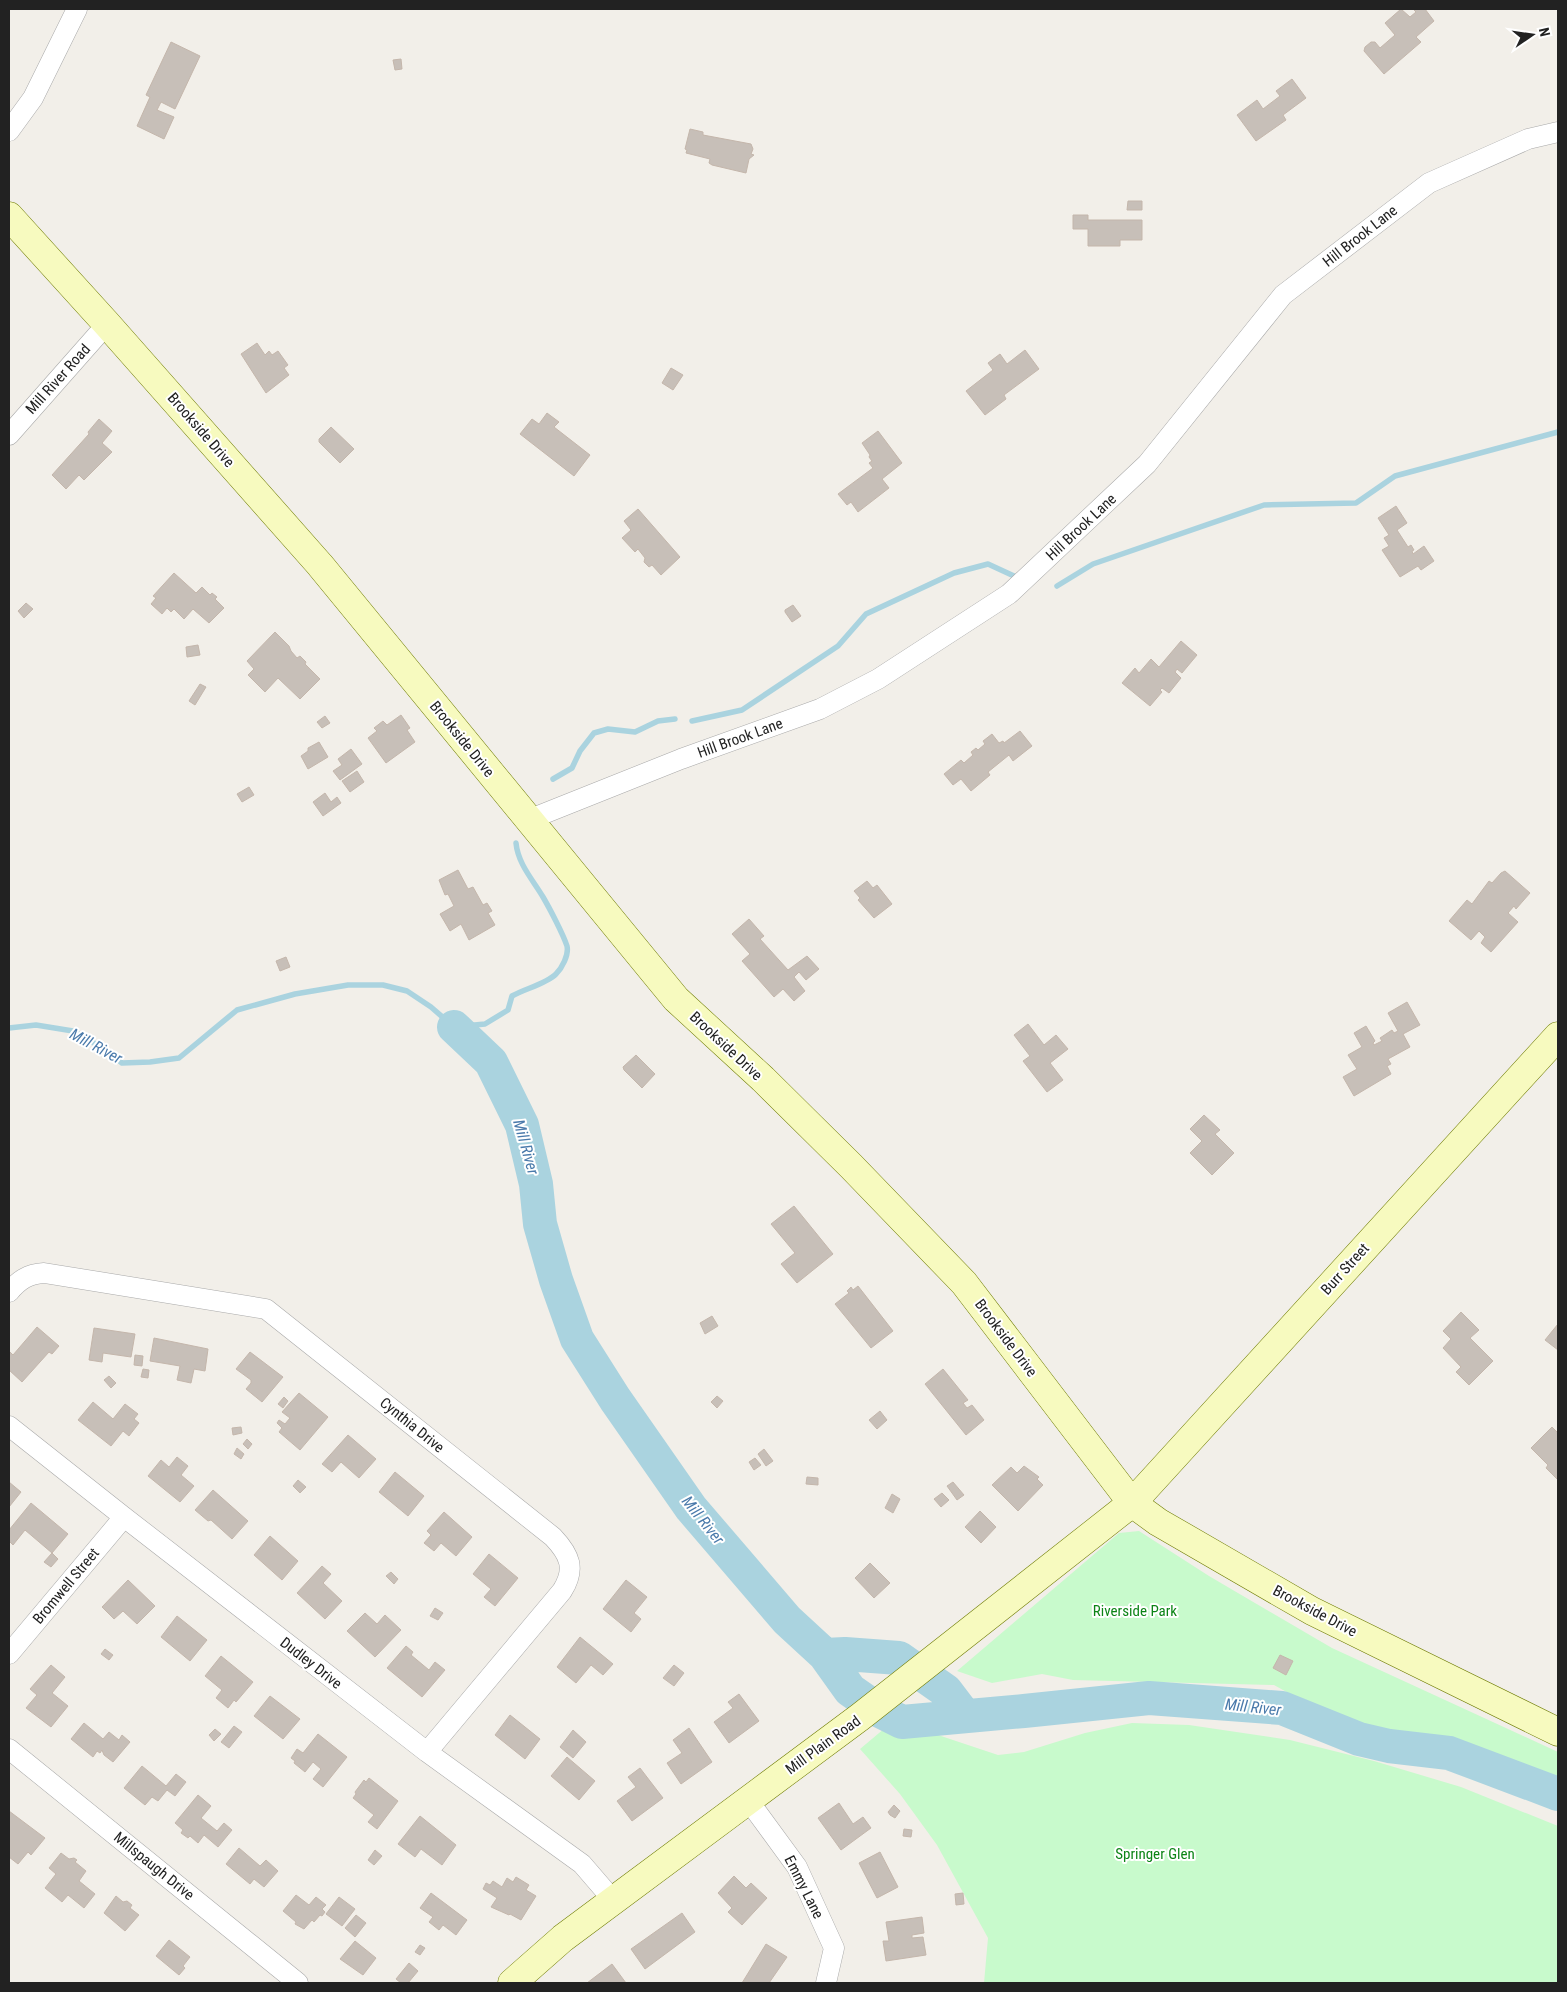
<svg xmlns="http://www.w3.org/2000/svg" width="1567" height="1992" font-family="'Roboto Condensed',sans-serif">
	<rect width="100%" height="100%" fill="#f2efe9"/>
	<path fill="#c8facc" d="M1139,1531L1209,1576L1332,1648L1558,1752V1784L1507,1766L1453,1742L1379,1734L1326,1714L1274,1685L1073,1680L1042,1674L992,1683L957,1671L1119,1533Z
		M1132,1723L1189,1725L1290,1740L1374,1761L1461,1787L1558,1826V1983H984L988,1938L937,1845L900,1794L860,1749L885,1728L938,1735L998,1755L1024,1752L1085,1733Z"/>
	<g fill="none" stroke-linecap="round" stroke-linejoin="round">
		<path stroke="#aad3df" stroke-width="5.5" d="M1057,586L1093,564L1264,505L1356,503L1395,476L1558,432
			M692,721L742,710L838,646L866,614L954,573L988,564L1014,576
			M553,779L572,768L580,751L594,733L608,729L635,732L658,721L675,719
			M9,1028L36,1025L73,1031L106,1050L122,1063L150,1062L179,1058L237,1010L295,994L348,985H383L407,991L431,1007L454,1027L485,1024L508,1010L512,996C524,989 546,984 556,974C562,968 569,955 567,946C563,934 550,909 543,897C533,880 518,864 516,843"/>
		<path stroke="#aad3df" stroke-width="34" d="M454,1027L491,1062L522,1125L536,1184L540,1224L556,1280L577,1339L615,1399L691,1508L787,1620L825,1655L850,1690L880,1711L902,1722L1024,1711L1149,1698L1282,1708L1359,1739L1389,1746L1449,1753L1558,1794
			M825,1655L845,1654L899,1658L946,1691L965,1716"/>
	</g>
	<path fill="#c7bfb8" stroke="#c4b6ab" d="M1401,9L1410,17L1416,12L1413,9H1425L1434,21L1416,37L1421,42L1384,74L1364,51L1365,47L1371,42H1375L1380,48L1395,35L1385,23Z
		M171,42L200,56L175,109L161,102L157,110L174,117L164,139L137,126L150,97L146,95Z
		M401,59L402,69L395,70L393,60Z
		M1292,79L1306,98L1283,115L1286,120L1256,141L1237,115L1257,100L1263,109L1280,96L1276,91Z
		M690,129L703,132V135L751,144L753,149L751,154L754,155L749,159L746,173L712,165L709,163L710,159L686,153L687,150L685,149Z
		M1128,201H1142V210H1127Z
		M1073,215H1088V220H1142V240H1120V246H1088V229H1073Z
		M257,343L265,355L269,351L272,355L278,351L288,365L284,368L289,375L266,393L241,354Z
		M1025,350L1039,369L1004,395L1006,399L985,415L966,391L993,370L988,363L1000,354L1007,364Z
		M671,368L683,375L673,390L662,383Z
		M547,413L559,422L554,427L590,455L574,476L520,434L532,419L539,424Z
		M99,419L112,431L102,443L112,452L84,480L79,475L66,489L52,475L89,434L88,432Z
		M331,427L354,449L340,463L319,442V439Z
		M878,431L902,463L882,479L889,488L858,512L851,502L847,505L838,494L873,468L869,463L872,461L869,457L870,455L862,443Z
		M1396,506L1407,523L1397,530L1408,547L1411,545L1414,550L1412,551L1413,554L1424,546L1434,561L1421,570L1418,566L1400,577L1382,550L1389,546L1384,538L1389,535L1378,518Z
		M638,509L680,557L661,575L652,565L649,567L644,562L645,558L638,549L635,552L622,538L631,530L624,521Z
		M174,573L196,593L202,587L210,595L212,593L217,597L215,599L224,608L209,623L193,609L184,619L174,609L171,612L167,608L162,614L151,604L156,598L153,596Z
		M26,603L33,609L24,618L18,611Z
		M793,605L801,616L792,622L785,612V610Z
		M275,632L289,646L291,651L297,658L300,656L306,662L305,664L320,679L300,699L278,678L265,692L248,675L254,669L247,661Z
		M1181,641L1197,655L1182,673L1177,669L1175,672L1181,678L1169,693L1162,688L1160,690L1162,692L1150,706L1122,683L1135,668L1139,673L1151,659L1159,667Z
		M198,645L200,655L187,657L186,647Z
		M200,684L206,687L195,705L189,701Z
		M401,715L410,728L407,730L415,742L386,763L368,738L377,731L374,728L383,721L387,725Z
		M325,716L330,723L322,728L317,722Z
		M1020,731L1032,746L1013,761L1009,755L988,772L990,775L971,791L961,779L953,785L944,774L961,760L964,763L973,755L971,752L976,748L978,750L985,744L983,741L992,734L999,743L1003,741L1004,743Z
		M319,742L328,757L308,769L301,756L308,751V748Z
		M351,749L362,764L340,780L333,771L342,765L338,759Z
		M357,771L364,782L350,792L342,781Z
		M249,787L254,795L242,802L237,794Z
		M325,793L331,802L337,797L341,803L323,816L313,802Z
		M458,870L468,889L473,887L483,905L487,903L492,911L488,913L495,925L469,940L461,924L450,931L440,914L454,906L448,894L445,895L439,880Z
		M1505,871L1530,893L1516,909L1514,906L1508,913L1518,922L1491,952L1481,943L1485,937L1479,931L1471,940L1449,921L1467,900L1472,904L1489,881L1492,883L1501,873Z
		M867,881L873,888L877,885L892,904L874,918L858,900L860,898L854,891Z
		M749,919L764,936L760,939L788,970L807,956L819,969L806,980L799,972L794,977L805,991L794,1001L783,989L774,997L742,961L750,954L732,934Z
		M286,957L290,967L280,971L276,961Z
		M1407,1002L1420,1025L1403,1034L1410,1047L1388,1059L1391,1064L1387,1066L1391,1074L1354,1096L1343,1077L1357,1069L1348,1055L1362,1047L1354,1033L1366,1026L1375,1041L1373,1043L1374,1045L1382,1041L1380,1038L1392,1030L1394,1033L1398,1031L1388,1013Z
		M1028,1024L1044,1045L1056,1035L1068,1049L1050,1063L1063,1080L1047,1092L1023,1061L1030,1056L1014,1035Z
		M636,1055L655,1074L642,1088L624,1070L623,1067Z
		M1204,1115L1220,1130L1215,1134L1234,1153L1212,1175L1190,1153L1202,1141L1190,1129Z
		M794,1206L833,1254L797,1283L781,1264L795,1253L771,1224Z
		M858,1286L893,1331L871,1348L835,1304L849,1293L847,1291L851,1287L853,1290Z
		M1461,1312L1479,1330L1470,1338L1493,1361L1469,1385L1456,1372L1461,1367L1443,1348L1451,1339L1443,1331Z
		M712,1316L718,1326L705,1334L700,1323Z
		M1558,1324V1350L1545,1340Z
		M37,1327L59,1346L52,1354L49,1352L22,1382L9,1370V1351L13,1355Z
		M94,1328L135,1334L131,1357L103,1353L102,1362L89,1360Z
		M154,1338L208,1349L205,1371L194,1369L191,1383L177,1380L180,1366L150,1361Z
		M250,1352L283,1377L262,1402L246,1389L251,1383V1380L236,1369Z
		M135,1355L143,1356L142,1366L134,1365Z
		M143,1369L149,1370L148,1378L141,1377Z
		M943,1369L968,1400L963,1403L967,1408L972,1405L984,1420L966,1435L925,1384Z
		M109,1376L116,1383L111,1388L104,1380Z
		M299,1393L328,1417L300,1450L279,1432L282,1428L277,1423L279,1420L285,1424L290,1418L282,1412Z
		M717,1396L723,1401L717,1408L711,1402Z
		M284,1397L288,1401L283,1408L278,1404Z
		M93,1402L113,1419L125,1404L138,1414L134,1419L139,1423L129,1436L123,1431L111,1446L78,1420Z
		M880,1411L887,1420L877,1429L869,1420Z
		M241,1427L242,1433L233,1435L232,1428Z
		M1552,1427L1558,1433V1480L1546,1468L1548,1465L1531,1448Z
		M348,1435L376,1459L359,1478L341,1462L332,1472L322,1464Z
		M247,1439L252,1444L248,1449L243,1444Z
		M237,1448L244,1454L241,1459L234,1454Z
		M764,1449L773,1461L766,1466L758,1454Z
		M177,1457L188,1466L181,1475L194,1486L180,1502L148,1476L161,1460L169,1467Z
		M755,1458L761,1465L754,1470L749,1462Z
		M1024,1466L1039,1477L1037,1479L1043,1485L1018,1511L992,1485L1011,1467L1017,1473Z
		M395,1472L424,1496L408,1516L379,1492Z
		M807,1477L818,1478V1485L806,1484Z
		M298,1480L306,1487L300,1493L293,1486Z
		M9,1482L21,1492L9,1507Z
		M953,1482L964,1495L957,1500L947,1486Z
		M213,1490L248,1521L232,1539L211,1520L208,1521L195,1510Z
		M942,1493L949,1500L941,1507L934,1499Z
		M892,1494L900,1499L893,1513L885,1508Z
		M31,1503L68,1534L52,1553L25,1530L13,1545L9,1541V1530Z
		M980,1511L996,1527L981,1543L965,1527Z
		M444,1512L472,1537L456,1556L441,1543L434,1551L424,1543L431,1535L427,1531Z
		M270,1536L298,1561L282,1580L254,1555Z
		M52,1553L58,1559L51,1567L44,1562Z
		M489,1554L518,1578L495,1606L484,1597L491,1589L473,1574Z
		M870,1563L890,1583L874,1598L855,1578Z
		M322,1566L331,1574L323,1583L342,1601L325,1619L297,1593Z
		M391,1572L398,1579L394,1584L386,1576Z
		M128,1580L155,1606L137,1624L123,1611L114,1619L102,1607Z
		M626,1580L647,1597L634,1613L641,1619L631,1632L603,1609Z
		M435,1608L443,1613L438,1620L430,1616Z
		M365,1613L377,1624L385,1615L401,1630L375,1657L347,1631Z
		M177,1616L207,1640L190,1661L161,1637Z
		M580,1637L613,1664L603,1675L591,1665L576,1683L557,1667Z
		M406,1646L413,1652L411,1655L429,1670L435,1662L445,1670L422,1697L387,1668Z
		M105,1649L113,1655L109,1660L101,1654Z
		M1280,1655L1293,1661L1286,1675L1273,1668Z
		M221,1656L253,1682L236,1702L234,1700L228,1708L216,1698L222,1690L205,1676Z
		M51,1665L65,1677L52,1693L68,1706L51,1727L26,1708L37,1695L30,1689Z
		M674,1665L684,1673L674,1686L663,1678Z
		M739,1694L759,1721L729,1743L714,1722L733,1708L728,1702Z
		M270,1696L300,1719L283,1739L254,1716Z
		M510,1715L540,1739L525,1759L495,1735Z
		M84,1723L103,1739L109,1732L119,1740L122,1735L130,1742L113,1762L104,1755L102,1750L100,1753L97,1751L93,1757L71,1739Z
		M234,1726L242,1732L229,1748L221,1742Z
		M689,1728L712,1762L681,1784L667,1763L682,1753L673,1740Z
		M215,1729L221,1734L214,1741L209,1735Z
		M573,1730L586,1742L573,1758L560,1747Z
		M318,1734L347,1757L323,1787L313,1779L321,1769L313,1762L305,1772L294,1763L295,1761L291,1758L297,1749L303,1753Z
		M567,1757L595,1781L579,1800L551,1776Z
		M142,1766L166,1786L176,1774L186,1782L175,1796L167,1790L158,1801L152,1797L145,1805L124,1788Z
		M640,1768L663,1798L632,1821L617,1801L636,1787L628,1777Z
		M369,1778L398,1801L377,1829L368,1822L374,1815L353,1798L356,1794L355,1792L364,1780L366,1782Z
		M198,1795L211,1806L201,1818L217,1831L224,1823L232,1830L218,1847L204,1835L198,1843L190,1836L188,1838L181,1833L183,1830L175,1823Z
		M839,1803L853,1824L863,1817L871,1828L841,1850L818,1818Z
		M894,1805L900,1811L895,1818L890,1815L888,1812Z
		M9,1811L45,1838L31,1855L28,1852L18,1864L9,1857Z
		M420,1816L456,1845L442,1865L421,1849L415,1857L398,1844Z
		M904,1829L912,1830L911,1837L903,1836Z
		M239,1848L260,1866L266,1860L278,1871L264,1887L254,1879L250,1884L226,1864Z
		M375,1850L382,1856L374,1865L368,1860Z
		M880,1852L898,1887L877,1898L859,1863Z
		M61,1853L69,1859L74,1858L77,1860L75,1862L86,1871L79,1881L95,1894L84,1908L68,1895L62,1902L45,1888L56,1874L49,1868Z
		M734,1876L746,1888L751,1883L767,1898L742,1925L728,1912L732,1908L718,1893Z
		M516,1877L529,1885L526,1890L536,1896L521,1920L510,1914L509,1915L491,1907L497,1898L483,1889L486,1883L490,1885L493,1881L502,1887L507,1878L513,1882Z
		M431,1893L467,1920L456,1935L443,1925L439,1930L429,1922L433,1917L420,1908Z
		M963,1893L964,1904L956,1905L955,1894Z
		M296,1895L309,1905L316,1897L326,1905L322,1909L325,1912L322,1916L320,1915L314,1922L312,1920L304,1929L295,1924L296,1922L283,1911Z
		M116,1896L123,1902L127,1901L132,1905L130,1908L139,1915L125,1931L104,1913Z
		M339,1897L355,1909L342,1926L326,1914Z
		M682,1913L695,1932L645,1969L631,1949Z
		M356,1915L366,1923L355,1937L345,1928Z
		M922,1917L924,1933L912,1935V1938L923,1937L926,1955L886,1961L883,1941H889L886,1922Z
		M169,1940L190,1957L183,1966L185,1968L179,1975L156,1956Z
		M355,1941L376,1958L363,1975L340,1959Z
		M766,1944L787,1957L769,1983H742Z
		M420,1945L425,1948L420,1955L415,1952Z
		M409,1963L418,1971L408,1983H401L396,1979Z
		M612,1964L626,1983H587Z"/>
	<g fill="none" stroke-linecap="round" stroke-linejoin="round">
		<defs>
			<path id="street" d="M9,131L33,98L77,9
				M9,435L107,324
				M528,820L681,759L820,709L878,679L1009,594L1147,464L1283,295L1429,183L1528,139L1558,132
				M9,1292C19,1280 28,1274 44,1273L266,1309L553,1537C570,1555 576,1569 562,1591L427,1752
				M9,1426L124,1517L427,1752L582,1864L613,1900
				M9,1654L124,1517
				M9,1749L298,1983
				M748,1800L797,1867L834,1948L826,1983"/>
			<path id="secondary" d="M9,216L107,324L320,565L676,999L763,1079L851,1166L964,1283L1132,1503L1158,1522L1312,1611L1558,1732
				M512,1983L563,1938L860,1717L1132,1503L1558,1036"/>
		</defs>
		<use href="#street" stroke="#a9a9a9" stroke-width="21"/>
		<use href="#secondary" stroke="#707d05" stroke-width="29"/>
		<use href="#street" stroke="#fff" stroke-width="20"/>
		<use href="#secondary" stroke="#f7fabf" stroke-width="28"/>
	</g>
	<g text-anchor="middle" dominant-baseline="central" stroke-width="4" stroke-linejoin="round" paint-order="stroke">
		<g font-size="15" fill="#222" stroke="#fff">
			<text transform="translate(1360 236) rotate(-38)">Hill Brook Lane</text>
			<text transform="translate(58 379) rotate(-48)">Mill River Road</text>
			<text transform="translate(201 430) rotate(49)">Brookside Drive</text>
			<text transform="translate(1081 527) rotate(-43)">Hill Brook Lane</text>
			<text transform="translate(740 738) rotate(-20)">Hill Brook Lane</text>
			<text transform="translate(462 739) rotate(51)">Brookside Drive</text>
			<text transform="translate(726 1046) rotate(43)">Brookside Drive</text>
			<text transform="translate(1345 1269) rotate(-48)">Burr Street</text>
			<text transform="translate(1006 1338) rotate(53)">Brookside Drive</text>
			<text transform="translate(412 1425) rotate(39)">Cynthia Drive</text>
			<text transform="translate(66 1586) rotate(-50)">Bromwell Street</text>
			<text transform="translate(1315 1611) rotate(28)">Brookside Drive</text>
			<text transform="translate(311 1663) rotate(38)">Dudley Drive</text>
			<text transform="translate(823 1745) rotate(-36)">Mill Plain Road</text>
			<text transform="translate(154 1866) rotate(39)">Millspaugh Drive</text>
			<text transform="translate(804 1887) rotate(63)">Emmy Lane</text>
		</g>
		<g font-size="15" fill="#0c8416" stroke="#fff">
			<text x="1135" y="1611">Riverside Park</text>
			<text x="1155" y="1854">Springer Glen</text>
		</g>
		<g font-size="16" font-style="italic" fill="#4a7aab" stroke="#fff">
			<text transform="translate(96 1046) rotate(28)">Mill River</text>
			<text transform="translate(526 1147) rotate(74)">Mill River</text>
			<text transform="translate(703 1520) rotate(51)">Mill River</text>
			<text transform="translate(1253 1707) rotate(6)">Mill River</text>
		</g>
	</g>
	<rect width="1567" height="1992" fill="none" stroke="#222222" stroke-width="20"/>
	<g transform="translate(1532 35) rotate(77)" stroke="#ffffff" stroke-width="4" paint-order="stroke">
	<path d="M0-4L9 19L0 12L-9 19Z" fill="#222222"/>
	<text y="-8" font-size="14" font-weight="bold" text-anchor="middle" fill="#222222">N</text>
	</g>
</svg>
